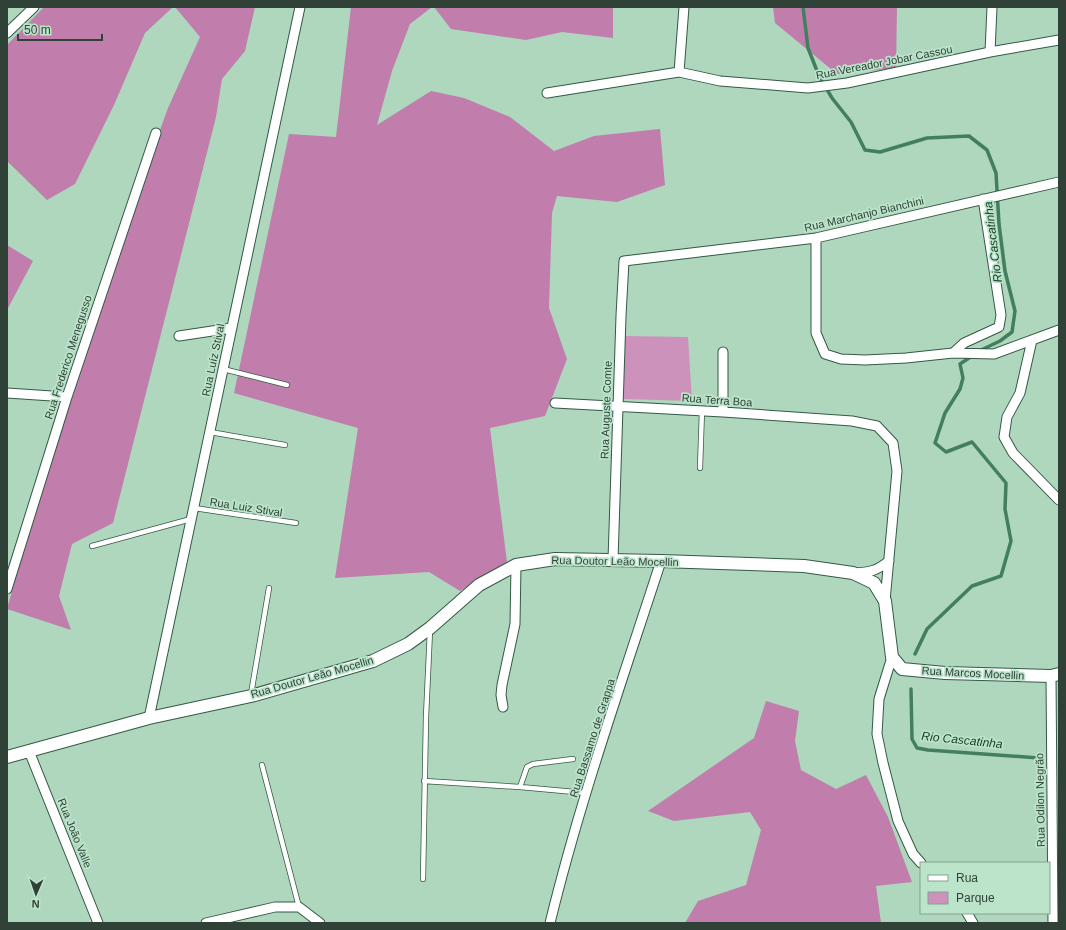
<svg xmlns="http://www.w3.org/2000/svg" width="1066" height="930" font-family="Arial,sans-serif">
	<rect width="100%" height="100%" fill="#aed7be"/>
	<path fill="#cd92bb" d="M625,336L688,337L692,401L623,399Z"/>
	<path fill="#c17dac" d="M44,7H173L145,33L114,105L75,184L47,200L7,161V45Z
		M175,7H255L245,51L222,79L216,117L113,523L72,544L59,596L71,630L7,609L35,509L138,191L168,108L200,37Z
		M351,7H432L410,24L392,71L377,125L431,91L464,98L510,117L554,151L594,136L660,129L665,185L617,202L557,196L552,213L549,308L567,359L545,416L490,428L507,562L460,591L429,572L335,578L358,428L234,393L289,134L336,137Z
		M434,7H613V38L562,32L526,40L451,29Z
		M773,7H897L896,68L837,74L775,23Z
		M7,245L33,261L7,310Z
		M766,701L799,711L795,741L801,770L836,789L866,775L888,817L912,882L876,886L881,923H685L698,901L746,885L761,830L750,812L674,821L648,811L754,738Z"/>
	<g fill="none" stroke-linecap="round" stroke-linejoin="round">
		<path stroke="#427f5f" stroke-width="3.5" d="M803,7L808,48L819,76L832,98L851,122L865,150L880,152L927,138L969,136L987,150L996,173L999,224L1005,271L1015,311L1012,332L1000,341L979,351
			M915,654L927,629L972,586L1001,576L1011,541L1005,509L1006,483L972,442L946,452L935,443L945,413L960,389L963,378L960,364L972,356
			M911,689L912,739L917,748L928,750L1039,758"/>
		<defs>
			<path id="service" d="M223,369L287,385
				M210,432L285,445
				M700,468L702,410
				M194,508L296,523
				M92,546L191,519
				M251,694L269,588
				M262,765L299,907
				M424,781L520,787L586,793
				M520,787L527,767L533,764L573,759
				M423,879L426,717L430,630"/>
			<path id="minor" d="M7,33L34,7
				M990,52L992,7
				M679,72L684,7
				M547,93L679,72L720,81L808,88L847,83L990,52L1059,40
				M816,238V333L825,354L841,359L865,360L906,358L953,353L994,354L1059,330
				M179,336L232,328
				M1032,340L1020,393L1007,417L1004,437L1013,453L1059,500
				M723,352V412
				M953,353L964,343L999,327L1001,315L983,199
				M7,393L67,397
				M555,403L723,412L852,421L877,426L893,443L897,471L885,601
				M613,560L621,316L624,261L816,238L1059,182
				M854,573C871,572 876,571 889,561
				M7,589L67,397L156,133
				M892,657L879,699L877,734L883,763L898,821L913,854L921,863
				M1051,676L1053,923
				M503,707L501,695L502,685L515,624L516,565
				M149,718L300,7
				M29,751L98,923
				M967,913L973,923
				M206,923L275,907H299L320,923
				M550,923C580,800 622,681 661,561"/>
			<path id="tertiary" d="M7,757L149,718L251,696L373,661L408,644L430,628L479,585L516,565L555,559L661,561L804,566L853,573L874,583L885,601L892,657L902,669L945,673L1051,676L1059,674"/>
		</defs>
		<use href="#service" stroke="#345945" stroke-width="6"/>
		<use href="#minor" stroke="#345945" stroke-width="11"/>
		<use href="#tertiary" stroke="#345945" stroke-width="14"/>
		<use href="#service" stroke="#fff" stroke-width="4.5"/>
		<use href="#minor" stroke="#fff" stroke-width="9"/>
		<use href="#tertiary" stroke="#fff" stroke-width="12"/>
	</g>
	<g text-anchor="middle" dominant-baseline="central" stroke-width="3.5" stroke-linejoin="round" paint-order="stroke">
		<g font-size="11" fill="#304137" stroke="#bbe4cb">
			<text transform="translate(884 62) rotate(-11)">Rua Vereador Jobar Cassou</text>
			<text transform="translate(864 214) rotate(-13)">Rua Marchanjo Bianchini</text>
			<text transform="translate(68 357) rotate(-72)">Rua Frederico Menegusso</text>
			<text transform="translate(213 360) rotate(-78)">Rua Luíz Stival</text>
			<text transform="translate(717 400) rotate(4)">Rua Terra Boa</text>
			<text transform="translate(606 410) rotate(-88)">Rua Auguste Comte</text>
			<text transform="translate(246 507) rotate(9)">Rua Luiz Stival</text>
			<text transform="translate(615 561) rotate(1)">Rua Doutor Leão Mocellin</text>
			<text transform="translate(973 673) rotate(3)">Rua Marcos Mocellin</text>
			<text transform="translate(312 677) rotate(-16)">Rua Doutor Leão Mocellin</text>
			<text transform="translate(592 738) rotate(-72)">Rua Bassamo de Grappa</text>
			<text transform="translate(1040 800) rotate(-91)">Rua Odilon Negrão</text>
			<text transform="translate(75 833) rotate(68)">Rua João Valle</text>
		</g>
		<g font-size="12" font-style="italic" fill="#163a27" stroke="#bbe4cb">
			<text transform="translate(993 242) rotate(-97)">Rio Cascatinha</text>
			<text transform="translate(962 740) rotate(6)">Rio Cascatinha</text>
		</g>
	</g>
	<rect width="1066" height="930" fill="none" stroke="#304137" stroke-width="16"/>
	<rect x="920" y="862" width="130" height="52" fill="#bbe4cb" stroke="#83a390"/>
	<rect x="928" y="875" width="20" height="6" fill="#ffffff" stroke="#83a390"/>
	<text x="956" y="882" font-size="12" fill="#304137">Rua</text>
	<rect x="928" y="892" width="20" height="12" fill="#cd92bb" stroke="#83a390"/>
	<text x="956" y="902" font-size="12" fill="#304137">Parque</text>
	<g transform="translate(36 894) rotate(182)" stroke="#bbe4cb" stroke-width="3" paint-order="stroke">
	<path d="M0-3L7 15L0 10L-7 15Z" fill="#304137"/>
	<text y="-6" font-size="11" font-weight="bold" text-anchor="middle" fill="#304137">N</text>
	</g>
	<path d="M18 34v6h84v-6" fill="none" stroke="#304137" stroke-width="2"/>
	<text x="24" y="34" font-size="12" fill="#304137" stroke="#bbe4cb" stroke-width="3" paint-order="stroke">50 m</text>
</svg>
